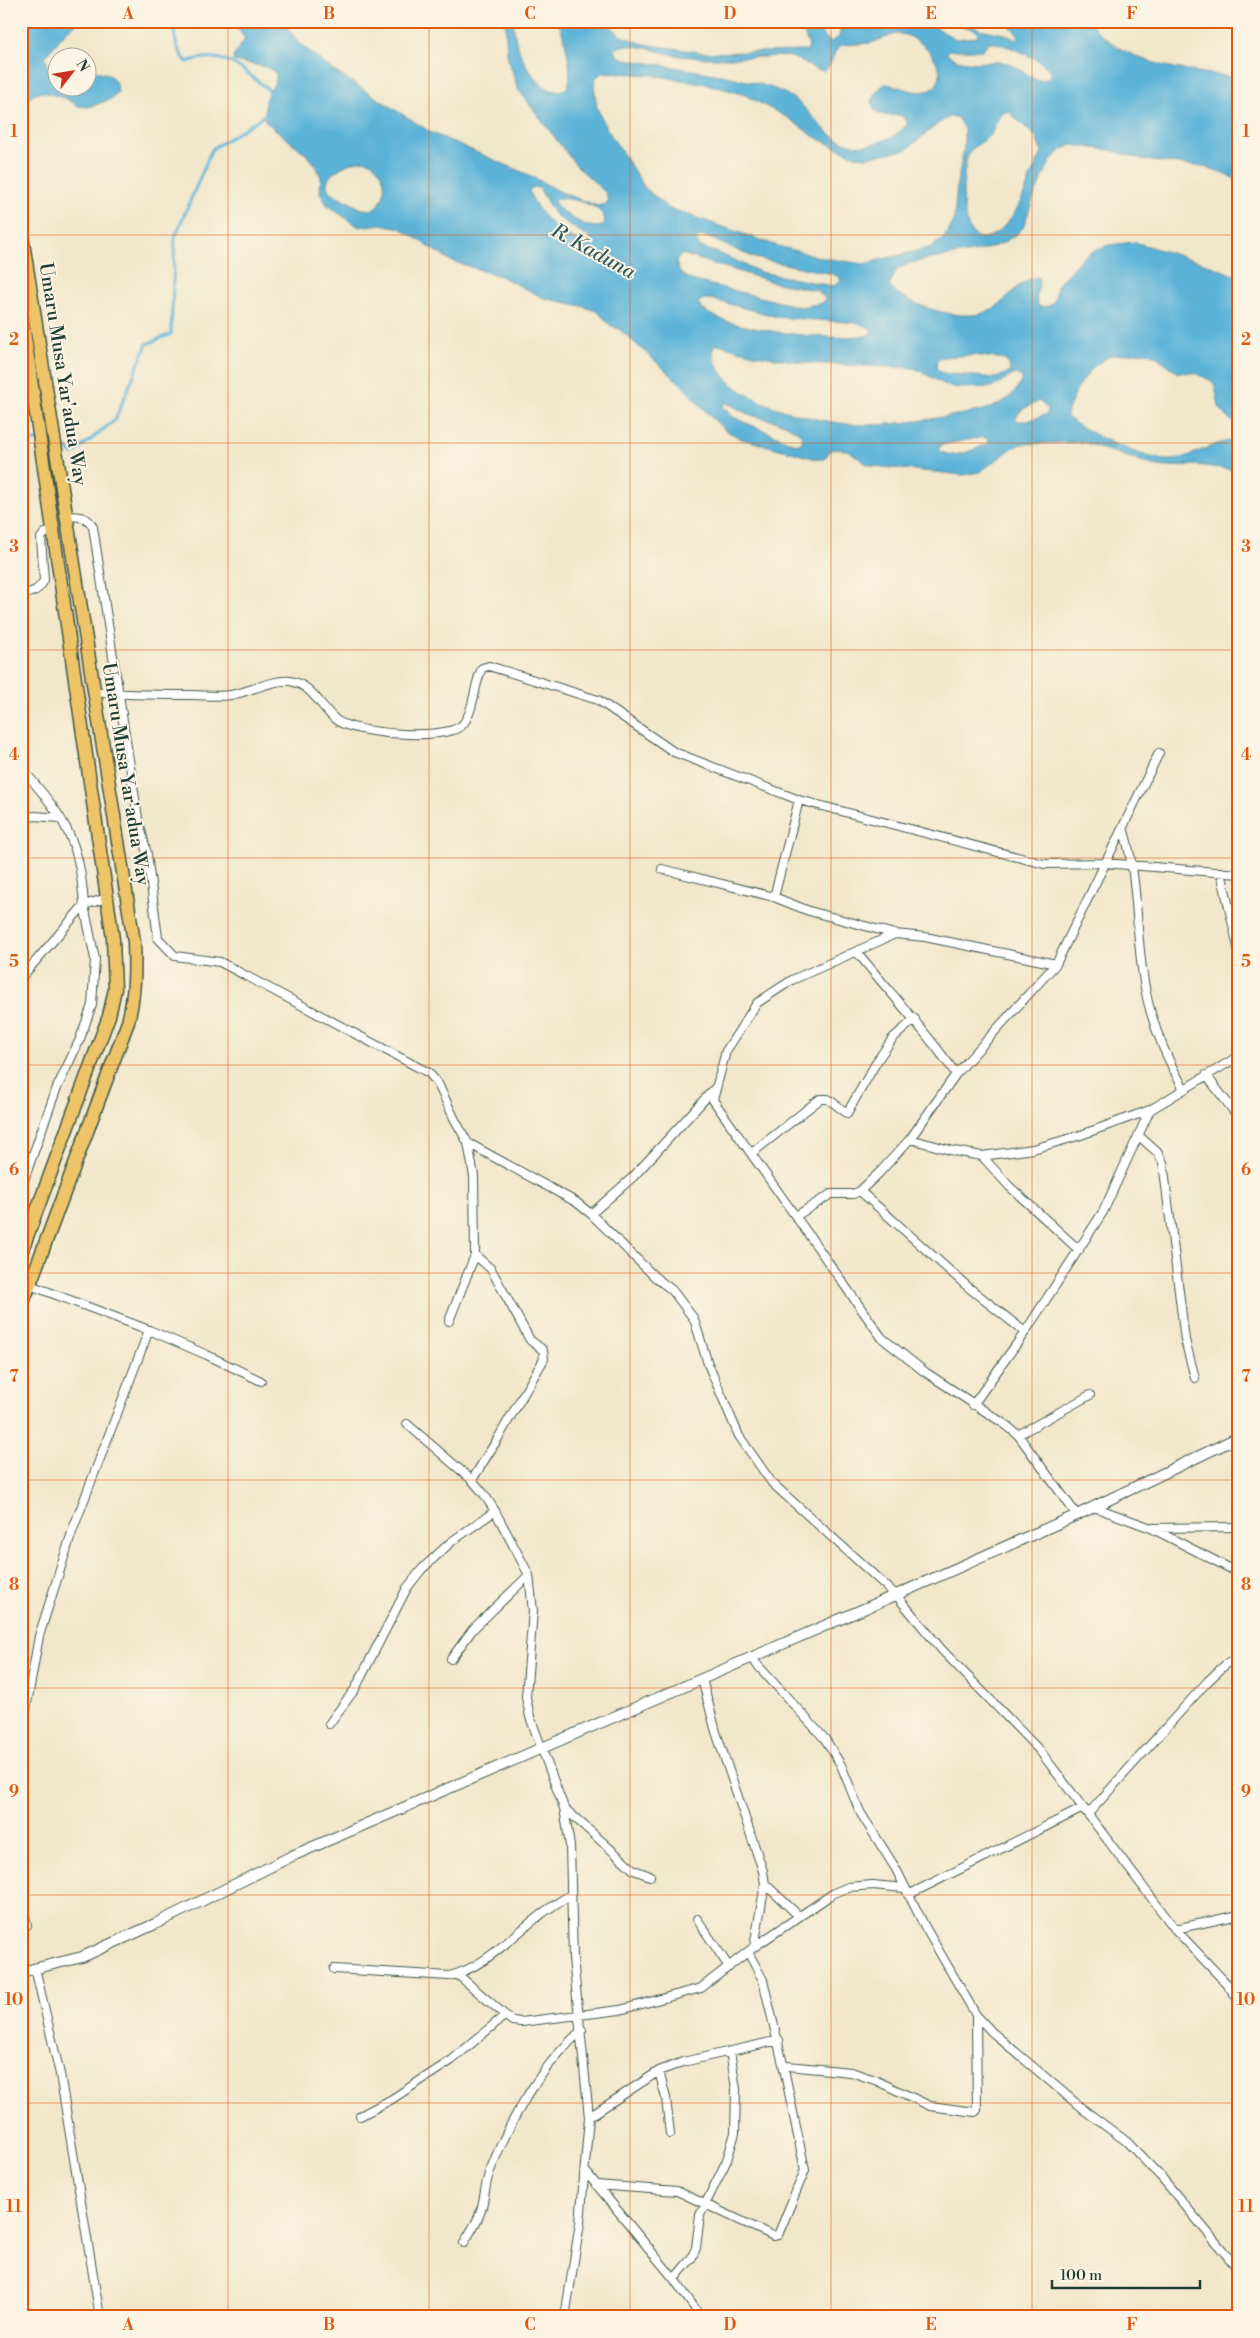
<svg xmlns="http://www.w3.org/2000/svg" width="1260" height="2338" font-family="'Libre Bodoni',serif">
	<rect width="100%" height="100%" fill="#fcf5e5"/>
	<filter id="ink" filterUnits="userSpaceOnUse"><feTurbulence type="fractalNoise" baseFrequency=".02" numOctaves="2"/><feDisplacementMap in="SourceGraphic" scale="10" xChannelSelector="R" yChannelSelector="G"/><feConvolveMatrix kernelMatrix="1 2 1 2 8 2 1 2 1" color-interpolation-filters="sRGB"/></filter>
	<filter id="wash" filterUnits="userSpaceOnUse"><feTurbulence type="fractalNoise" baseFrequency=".0096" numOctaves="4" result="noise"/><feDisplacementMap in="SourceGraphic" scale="20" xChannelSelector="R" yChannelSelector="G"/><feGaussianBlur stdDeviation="1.12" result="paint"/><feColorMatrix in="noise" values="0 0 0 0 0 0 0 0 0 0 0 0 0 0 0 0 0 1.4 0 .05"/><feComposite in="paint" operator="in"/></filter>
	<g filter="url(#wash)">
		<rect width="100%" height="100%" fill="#f1e7cb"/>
		<path fill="#5bb3d8" stroke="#3d7886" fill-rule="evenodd" d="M21,21H79L65,33L45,57L49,69L57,71L58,88H88V71C104,71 116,74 118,92L113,98L90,107L78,106L65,98L43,92L35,93L21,105Z
			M227,21H282L299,43L331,69L432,133L529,175L561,192L597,206L606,204L608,201L606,193L575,164L518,89L507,55L505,21H514C510,42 539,105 567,88C575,73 564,36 558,21H606L621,36L644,44L705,53L807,51L809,46L801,27L795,21H816L822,35L831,42L839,37L842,22L844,21H923L956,39L977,37L978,33C972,24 960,31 953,21H971L979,29L1005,34L1016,40L1019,37L1007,21H1089C1124,67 1186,70 1239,78V180L1204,167L1146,160L1109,150L1072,145L1063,149L1051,160L1034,196L1023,228L1017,234L1001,244L983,250L913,262L897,269L889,286C909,307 967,325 993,309C1011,298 1017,280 1038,277C1042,288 1032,296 1039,307L1050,306L1055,299L1058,284L1080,260L1096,249L1109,245L1134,242L1204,263L1236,276L1239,279V426L1228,418L1219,407L1215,386L1212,381L1195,373L1177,372L1156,356L1146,352L1111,355L1094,366L1078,386L1066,415C1078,431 1153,463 1172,460C1195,457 1215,440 1239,440V470L1195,465L1166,467L1152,465L1083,442L1021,444L1011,449L980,472L964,475L872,466L865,463L848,450L832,449L824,459H817L742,439L725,430L711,417L680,383L619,329L610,325L598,312L582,306L544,298L500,276L451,261L400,228L381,224L359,227L327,205L320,192L321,177L316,167L306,154L265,121V100L276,80V73L266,67L234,61L233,57L245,39L238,29ZM895,34C899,34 903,34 906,35C922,40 947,65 938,82C935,87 933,90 927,91C914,95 899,85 885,84C877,89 864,107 880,114C886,116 894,115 901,115L908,123C899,137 870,148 854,145C822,139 812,108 788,95C770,85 750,82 730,77C695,70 660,65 625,59L618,56L615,51L620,46C640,44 661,53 680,56C716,60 752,57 788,56C801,59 811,70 824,71L829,67L835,52L842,45L871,43ZM989,42C1003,43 1043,59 1050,71V76C1037,89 1020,66 1008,63C987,59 964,69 946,53L950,50H982ZM604,72L651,75L707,84L745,95L790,119L813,136L855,156L867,157L906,150L939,123L949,117H957L964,129V148L957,183L954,220L949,231L942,240L929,248L863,264L823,258L778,246L668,208L645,188L607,129L597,108L594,86L596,77ZM1003,112H1009L1036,137L1042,153C1038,162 1032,171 1029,181C1023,198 1015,217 1000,230C957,265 960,176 968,155C974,143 987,142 992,132C997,123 996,120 1003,112ZM363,160C386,162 393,200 371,210L362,209L330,192C317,175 350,162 363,160ZM533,187L539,188L555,215L591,239L592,244C564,238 538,217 529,191ZM558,198C573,199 604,203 605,223L600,227C584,228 563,214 554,202ZM700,236L707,237L755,258L833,274L840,278L841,281L834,286L827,285L760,272L721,254L700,247L696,241ZM682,254L776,283L816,290L825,298L823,303L800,307L691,280C681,275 678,272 676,261ZM704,299H710L778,317L858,323L871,328V333L867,336C854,336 841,338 828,337C804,336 705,327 698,302ZM714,345H722L757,355L806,363L914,368L948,386L960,388L992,387L1015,374L1021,376L1022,379C1010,411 973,412 944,417C919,421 891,425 865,425C826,425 736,405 718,367C715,360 711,353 714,345ZM974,355L1003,359L1009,364L1010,372L996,378L942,373L936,368L937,361L942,357ZM1039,401L1048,409L1047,414L1028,421H1017L1016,418L1021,410ZM725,402L748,414L785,424L801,434L802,444L793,443L733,417L723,406ZM983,437L989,440L987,444C972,450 953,461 938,450L941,445Z"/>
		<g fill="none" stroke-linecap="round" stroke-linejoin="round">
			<path stroke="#5bb3d8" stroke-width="3" d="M175,21C173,38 176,49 187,62C226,49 240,68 269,90V93
				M58,441L73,454L115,420L147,344L171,334L175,237L212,149L265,115L266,111
				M21,446L37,440"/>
		</g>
	</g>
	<g filter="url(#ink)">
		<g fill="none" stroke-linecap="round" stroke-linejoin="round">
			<defs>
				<path id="minor" d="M66,516C78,517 87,515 93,527L138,818L147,854L158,938L175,956L220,962L429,1073L438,1084L455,1120L468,1143L576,1202L591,1214L655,1277L672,1290L694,1319L708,1364L739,1436L772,1483L896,1595L942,1650L1040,1751L1175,1929L1227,1984L1239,2000
					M21,595C32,592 39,591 44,580L41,538L45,533L55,531
					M95,692C126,695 158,695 189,695C203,695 218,697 231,695C248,692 274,679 290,681C311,684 320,706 335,719C350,734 447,741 462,725C474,713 474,684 482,668L489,666L598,700L674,752L799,800L1044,864L1105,863L1239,874
					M21,767C37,787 56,807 67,830C79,853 82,879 84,905L107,898
					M21,818L35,816L60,818
					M1123,828C1139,877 1135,931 1144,982C1150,1020 1165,1056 1184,1089
					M662,869L774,897L809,911L895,934L925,937L1056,964
					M1221,872L1239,952
					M774,897L799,800
					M895,934L792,980L757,1003L726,1051L713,1100L882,1338L925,1372L1006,1425L1018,1435L1077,1515
					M857,952C890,993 926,1031 956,1074
					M21,978L84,905L95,959L92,1005L80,1039L56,1090L21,1188
					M1206,1075L1239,1118
					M1139,1136L1157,1152L1163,1162L1185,1340L1195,1378
					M910,1139L954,1151L982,1156L1033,1149L1078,1136L1150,1110L1239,1056
					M752,1153L820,1099H828L847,1113L879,1058L893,1038L915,1019
					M982,1156L1009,1186L1079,1250
					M860,1191L968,1287L1025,1332
					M591,1214L633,1177L715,1088
					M796,1216L831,1194H853L860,1191L879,1173L910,1139L956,1074L1056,964L1159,753
					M449,1321L475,1255L474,1176L468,1143
					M149,1330L207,1355L261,1381
					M973,1405L1025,1332L1103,1212L1150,1110
					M407,1424L472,1480L484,1494L495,1511L529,1575L533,1611L526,1697L530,1717L564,1808L570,1846L573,1958L589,2117L580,2223L565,2317
					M1018,1435L1090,1395
					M472,1480L497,1440L544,1359L543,1350L530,1340L491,1269L475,1255
					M1094,1507L1151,1528L1239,1527
					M1153,1529L1239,1573
					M751,1658L825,1739L841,1765L860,1812L896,1869L925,1927L976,2015L992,2032L1084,2110L1126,2141L1162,2178L1239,2270
					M451,1659L473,1629L529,1575
					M702,1679L716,1732L763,1871L765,1884L754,1947
					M329,1724L355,1689L407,1588L422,1569L451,1542L495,1511
					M21,1737L39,1636L73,1529L149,1330L30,1285
					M564,1808L634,1870L650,1876
					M1088,1814L1208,1681L1225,1665L1239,1657
					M765,1884L799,1916
					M908,1895L1083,1808
					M21,1899L27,1925
					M697,1919L729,1967
					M1175,1929L1239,1915
					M748,1952L763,1980L783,2064L787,2066L851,2072L875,2080L930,2106L975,2112L977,2110L976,2015
					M35,1968L60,2074L100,2317
					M334,1969L449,1976C484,1968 511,1937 539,1916C549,1908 561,1901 571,1894
					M457,1974L512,2021L521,2022L620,2010L701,1988L754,1947L834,1893L848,1887L873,1885L904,1888
					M659,2071L666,2098L670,2134
					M360,2116L392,2099L452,2060L504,2016
					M589,2117L659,2071L683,2062L779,2040
					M586,2172L674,2279L701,2317
					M596,2185L677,2191L767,2233L773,2236L778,2235L805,2170L783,2064
					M464,2243C469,2234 475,2225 479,2216C485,2202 484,2186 490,2171C510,2120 540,2067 582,2030
					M674,2279L691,2259L696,2248L700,2215L727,2160L735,2133L736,2089L730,2051"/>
				<path id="tertiary" d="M21,1972L82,1957L155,1924L292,1856L896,1595L1077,1515L1239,1437"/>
				<path id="primary" d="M21,230L134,942C135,970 135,994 128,1022L21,1308
					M21,311L113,939L115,989L109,1016L21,1253"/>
			</defs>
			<use href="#minor" stroke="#3e564b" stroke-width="10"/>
			<use href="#tertiary" stroke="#3e564b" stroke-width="12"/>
			<use href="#primary" stroke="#3e564b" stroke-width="15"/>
			<use href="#minor" stroke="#fff" stroke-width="8"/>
			<use href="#tertiary" stroke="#fff" stroke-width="10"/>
			<use href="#primary" stroke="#eec469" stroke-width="12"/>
		</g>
	</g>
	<path fill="none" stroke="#de580e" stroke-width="1" stroke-opacity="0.55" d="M228,21V2317M429,21V2317M630,21V2317M831,21V2317M1032,21V2317M21,235H1239M21,443H1239M21,650H1239M21,858H1239M21,1065H1239M21,1273H1239M21,1480H1239M21,1688H1239M21,1895H1239M21,2103H1239"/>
	<g text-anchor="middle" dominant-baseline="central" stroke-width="4" stroke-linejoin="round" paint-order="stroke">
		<g font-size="19" fill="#1f3d34" stroke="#fcf5e5">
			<text transform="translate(63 374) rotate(81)">Umaru Musa Yar'adua Way</text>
			<text transform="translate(126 774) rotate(81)">Umaru Musa Yar'adua Way</text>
		</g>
		<g font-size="20" font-style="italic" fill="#2e5a5d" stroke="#fcf5e5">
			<text transform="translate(593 252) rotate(29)">R. Kaduna</text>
		</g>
	</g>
	<rect width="1260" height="2338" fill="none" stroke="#fcf5e5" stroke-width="55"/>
	<g transform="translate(72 72) rotate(59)"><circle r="24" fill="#fcf5e5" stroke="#a4ab9e"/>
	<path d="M0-4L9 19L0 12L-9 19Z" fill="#c8321e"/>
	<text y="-8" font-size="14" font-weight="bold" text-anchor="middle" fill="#1f3d34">N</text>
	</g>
	<path d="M1052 2280v8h148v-8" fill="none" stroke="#1f3d34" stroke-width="2.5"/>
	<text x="1060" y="2280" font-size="15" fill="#1f3d34" stroke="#fcf5e5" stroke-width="4" paint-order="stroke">100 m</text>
	<rect x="28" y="28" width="1204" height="2282" fill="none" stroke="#de580e" stroke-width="2"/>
	<g font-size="16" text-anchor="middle" font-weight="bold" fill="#de580e">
		<text x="128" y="19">A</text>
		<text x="329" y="19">B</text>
		<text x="530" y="19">C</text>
		<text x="730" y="19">D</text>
		<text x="931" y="19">E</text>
		<text x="1132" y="19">F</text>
		<text x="14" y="137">1</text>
		<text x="1246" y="137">1</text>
		<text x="14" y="345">2</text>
		<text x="1246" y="345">2</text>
		<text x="14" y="552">3</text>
		<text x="1246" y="552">3</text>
		<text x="14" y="760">4</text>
		<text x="1246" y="760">4</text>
		<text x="14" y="967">5</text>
		<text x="1246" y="967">5</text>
		<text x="14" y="1175">6</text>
		<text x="1246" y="1175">6</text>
		<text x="14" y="1382">7</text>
		<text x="1246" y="1382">7</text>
		<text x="14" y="1590">8</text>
		<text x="1246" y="1590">8</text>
		<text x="14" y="1797">9</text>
		<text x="1246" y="1797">9</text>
		<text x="14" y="2005">10</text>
		<text x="1246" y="2005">10</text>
		<text x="14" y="2212">11</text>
		<text x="1246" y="2212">11</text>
		<text x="128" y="2330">A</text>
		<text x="329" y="2330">B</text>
		<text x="530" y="2330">C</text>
		<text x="730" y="2330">D</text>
		<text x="931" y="2330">E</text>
		<text x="1132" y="2330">F</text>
	</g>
</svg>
